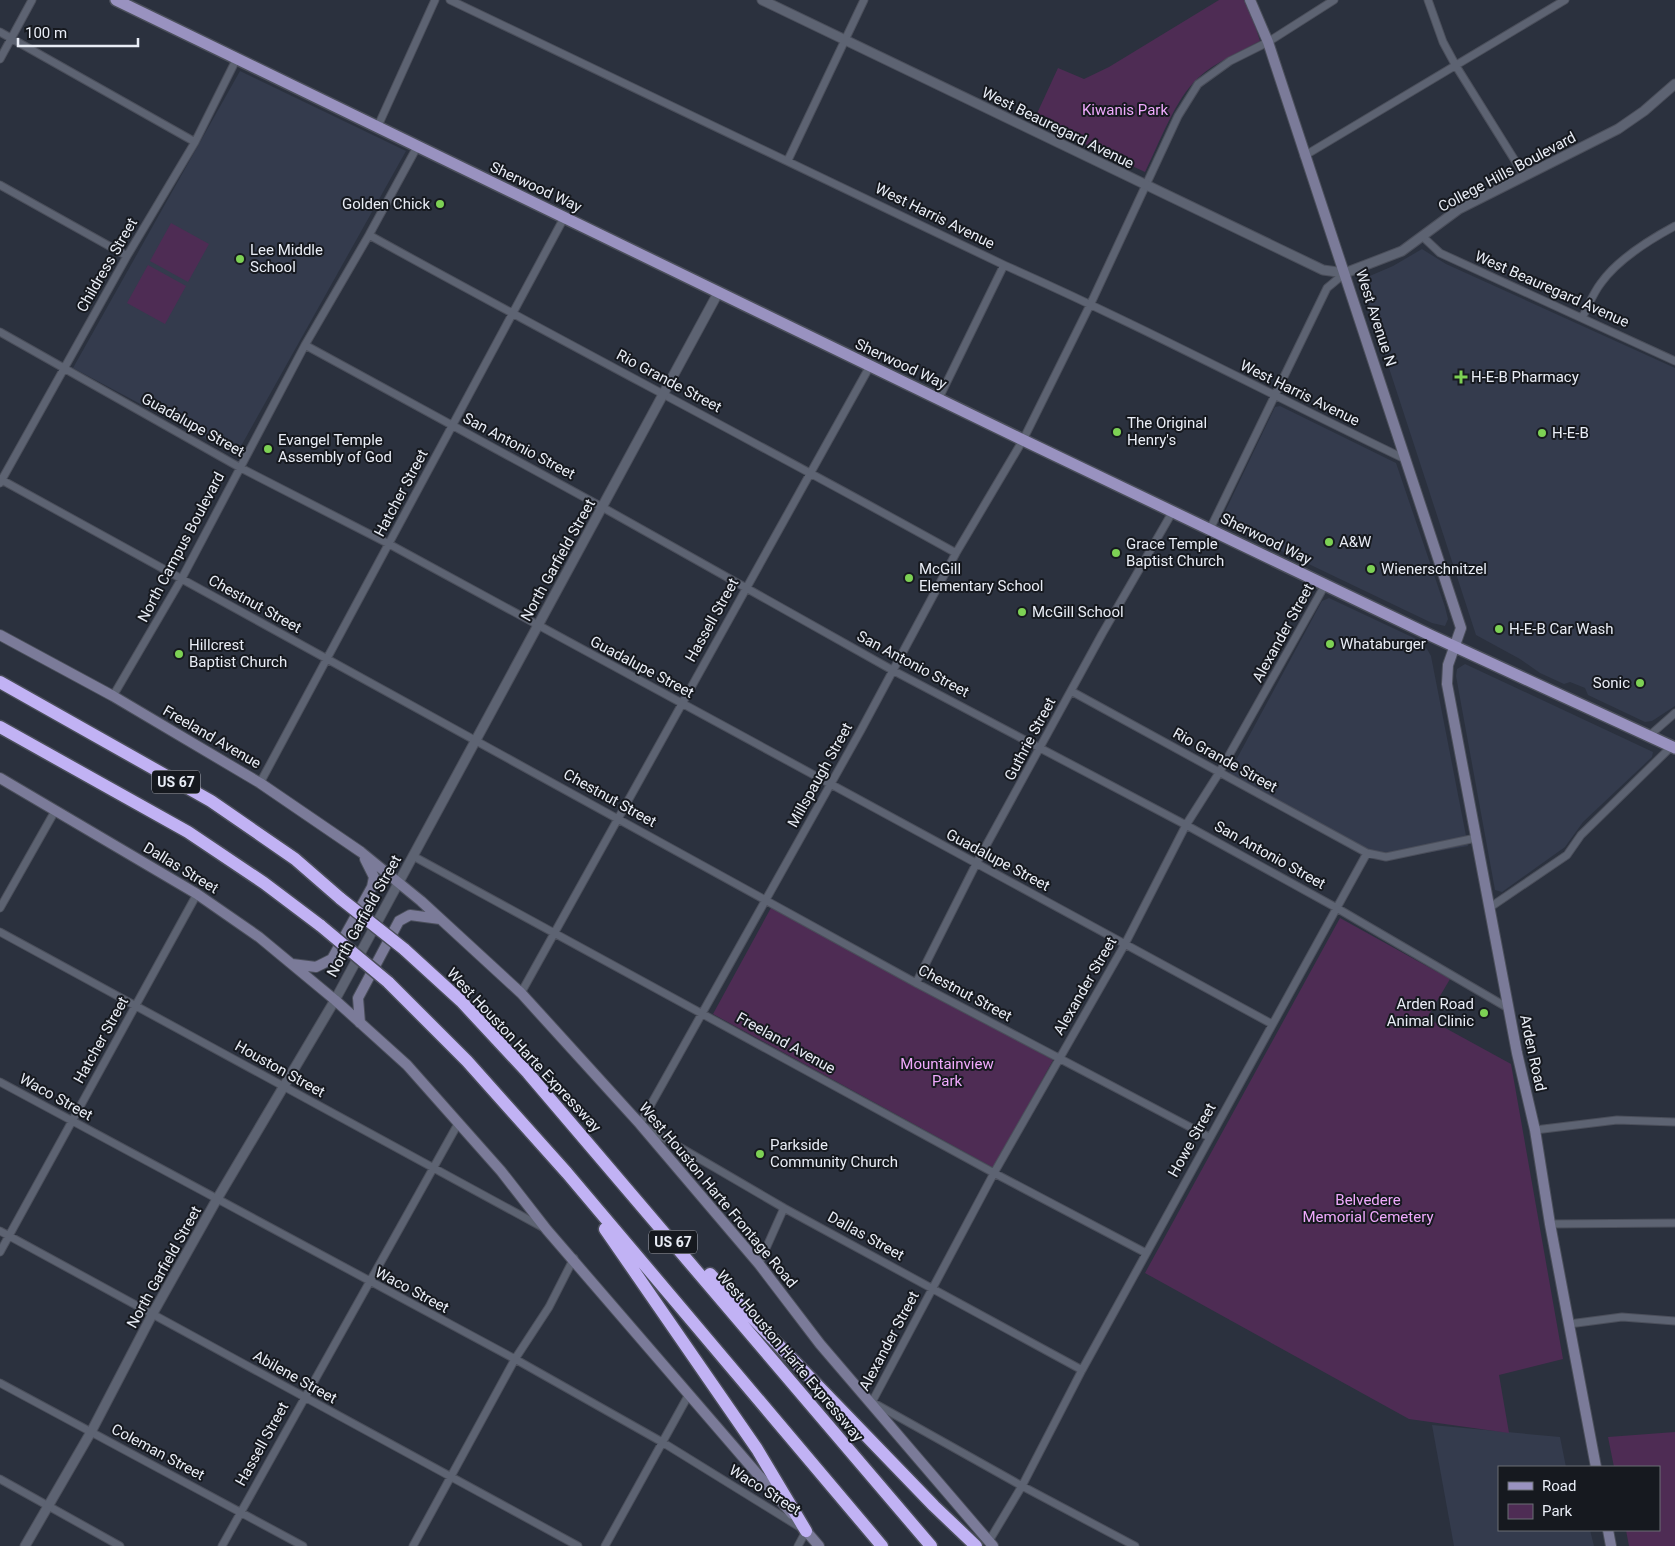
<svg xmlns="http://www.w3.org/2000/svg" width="1675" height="1546" font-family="Roboto,sans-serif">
	<rect width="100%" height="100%" fill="#2b313e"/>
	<path fill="#343b4d" d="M240,71L406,151L236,455L73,368Z
		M1422,249L1446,264L1675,368V706L1652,721L1645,722L1588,695L1585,688L1570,682L1564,684L1540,673L1520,659L1476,635L1362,285L1365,278L1393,266Z
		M1280,406L1396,463L1445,607L1448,619L1445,626L1432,623L1223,523L1222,518L1275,407Z
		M1329,598L1414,638L1427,649L1431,656L1468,846L1386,860L1228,775L1322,601Z
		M1465,664L1653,752L1652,757L1583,822L1565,847L1502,892L1495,890L1456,676L1457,669Z
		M1432,1425L1560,1437L1566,1467H1499V1530H1590L1594,1546H1454Z"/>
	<path fill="#4e2c54" d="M1219,0H1247L1260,41C1240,52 1215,62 1198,78C1175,99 1159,144 1145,172L1034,120L1058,68L1084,79L1109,67Z
		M171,223L209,244L188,282L150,261Z
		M148,265L186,286L165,324L127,303Z
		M772,906L1053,1060L994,1168L713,1014Z
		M1340,918L1450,979L1427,1018L1511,1064L1563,1359L1499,1375L1509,1433L1409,1419L1145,1273Z
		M1675,1432V1546H1629L1626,1530H1659V1467H1614L1608,1437Z"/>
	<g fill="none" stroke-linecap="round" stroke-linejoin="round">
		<defs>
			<path id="minor" d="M450,0L1004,265C1140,325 1271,395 1405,459
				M1428,0L1443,42L1456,66L1524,175
				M0,32L195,142
				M0,59L32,0
				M377,128L435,0
				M1304,156L1565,0
				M788,160L864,0
				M0,185L127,256
				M369,235C564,343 762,445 956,553
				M1422,236L1440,253L1675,361
				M1582,318C1588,307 1593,293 1601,283C1618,259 1649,240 1675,226
				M0,332L239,467L389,544L1272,1024
				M305,345L602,507L894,671L1186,825L1335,907L1508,1008
				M939,398L1004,265
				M0,479L916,983L1209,1137
				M0,483L127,256L195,142L236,60
				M1210,529L1327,288L1345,273
				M1071,691L1367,853
				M113,696L182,578L305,345L369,235L417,147
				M1649,736L1675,713
				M260,783L565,216
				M413,856L994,1173L1146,1253
				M0,908L55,811
				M1489,908L1567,855L1581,835L1671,747
				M0,932L542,1227
				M916,983L976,864L1102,634L1173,511
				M521,993L870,366
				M0,1082L515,1359L662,1442L806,1531L798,1546
				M1535,1130L1617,1120L1675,1122
				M1550,1224L1675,1223
				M0,1231L578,1546
				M0,1252L197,894
				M759,1264L784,1208
				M1569,1324L1622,1317L1675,1321
				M1082,1370L784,1208L640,1124L861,730L956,553L1023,440L1091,303L1178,116L1198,84L1230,61L1268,42L1334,0
				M0,1383L303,1546
				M0,1479L120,1546
				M989,1541L1022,1486L1082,1370L1367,853L1386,857L1476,838
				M222,1546L459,1122
				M413,1546L515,1359L549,1307L574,1258
				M605,1546L688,1396
				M1135,1546L1022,1486L872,1402L994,1173L1125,944L1186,825L1219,773L1325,585"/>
			<path id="tertiary" d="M762,0L1323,270L1345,273L1402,251L1459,209L1618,129L1644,111L1675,84
				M25,1546L91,1432L153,1313L217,1199L335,1000L718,293"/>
			<path id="secondary" d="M1250,0L1268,42L1461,628L1448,665L1447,684L1517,1053L1535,1130L1550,1224L1596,1467
				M0,635L113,696L260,783L361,852L421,901L521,993L640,1124L759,1264L820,1344L993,1546
				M0,778L197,894L259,937L335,1000L407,1065L501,1171L547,1230L792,1514
				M292,964L316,967L332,959L372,887L374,877L365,859
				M360,1023L358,998L399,921L410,915L440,919
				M801,1525L819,1546
				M1608,1530L1611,1546"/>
			<path id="primary" d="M116,0L1023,440L1432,636L1675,748"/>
			<path id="motorway" d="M0,682L211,801L295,859L341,899
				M0,727L188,832L264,883L321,926
				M404,949L461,1001L528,1073L931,1546
				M388,982L467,1061L567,1173L882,1546
				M605,1229L757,1449L806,1531
				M710,1274L934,1506L976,1546"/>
		</defs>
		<use href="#minor" stroke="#4b4f5b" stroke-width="9"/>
		<use href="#tertiary" stroke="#4b4f5b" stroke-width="11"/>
		<use href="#secondary" stroke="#4b4f5b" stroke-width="12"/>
		<use href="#primary" stroke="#4b4f5b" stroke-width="14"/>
		<use href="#motorway" stroke="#4b4f5b" stroke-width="15"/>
		<use href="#minor" stroke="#5d6372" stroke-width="7"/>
		<use href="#tertiary" stroke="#5d6372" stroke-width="9"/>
		<use href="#secondary" stroke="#7b7b99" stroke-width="10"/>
		<use href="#primary" stroke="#9992c0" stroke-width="11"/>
		<use href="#motorway" stroke="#c1b2f4" stroke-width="12"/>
		<defs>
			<path id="motorway-bridge" d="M341,899L404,949
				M321,926L388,982"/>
		</defs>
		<use href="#motorway-bridge" stroke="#4b4f5b" stroke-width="15" stroke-linecap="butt"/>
		<use href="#motorway-bridge" stroke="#c1b2f4" stroke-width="12"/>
	</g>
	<g fill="#7dd154" stroke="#16191f" stroke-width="2">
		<circle cx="440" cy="204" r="5"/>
		<circle cx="240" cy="259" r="5"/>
		<path d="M1458.5 369.5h5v5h5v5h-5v5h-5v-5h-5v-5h5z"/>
		<circle cx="1117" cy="432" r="5"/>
		<circle cx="1542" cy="433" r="5"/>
		<circle cx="268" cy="449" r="5"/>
		<circle cx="1329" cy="542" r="5"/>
		<circle cx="1116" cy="553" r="5"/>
		<circle cx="1371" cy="569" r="5"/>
		<circle cx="909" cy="578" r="5"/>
		<circle cx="1022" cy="612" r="5"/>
		<circle cx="1499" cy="629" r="5"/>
		<circle cx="1330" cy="644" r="5"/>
		<circle cx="179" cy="654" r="5"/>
		<circle cx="1640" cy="683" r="5"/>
		<circle cx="1484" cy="1013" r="5"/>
		<circle cx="760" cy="1154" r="5"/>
	</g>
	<g text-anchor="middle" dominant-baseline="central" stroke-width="4" stroke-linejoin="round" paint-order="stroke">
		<g fill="#16191f" stroke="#aaadb6" stroke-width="1">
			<rect x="152" y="770.5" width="48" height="23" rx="4"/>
			<rect x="649" y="1230.5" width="48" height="23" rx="4"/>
		</g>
		<g font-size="14" font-weight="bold" fill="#e9edf6">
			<text x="176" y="782">US 67</text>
			<text x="673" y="1242">US 67</text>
		</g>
		<g font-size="15" fill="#f0aafd" stroke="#16191f">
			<text x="1125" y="110">Kiwanis Park</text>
			<text x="947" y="1064">Mountainview<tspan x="947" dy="17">Park</tspan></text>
			<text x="1368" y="1200">Belvedere<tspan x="1368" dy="17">Memorial Cemetery</tspan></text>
		</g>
		<g font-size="15" fill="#e9edf6" stroke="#16191f">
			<text transform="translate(1058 128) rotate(26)">West Beauregard Avenue</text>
			<text transform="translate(1507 172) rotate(-28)">College Hills Boulevard</text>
			<text transform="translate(536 187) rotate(25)">Sherwood Way</text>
			<text transform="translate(935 216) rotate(26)">West Harris Avenue</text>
			<text transform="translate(107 265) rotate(-60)">Childress Street</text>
			<text transform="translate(1552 289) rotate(24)">West Beauregard Avenue</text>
			<text transform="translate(1376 318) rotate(72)">West Avenue N</text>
			<text transform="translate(901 364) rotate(25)">Sherwood Way</text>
			<text transform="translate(669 381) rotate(28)">Rio Grande Street</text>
			<text transform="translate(1300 393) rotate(26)">West Harris Avenue</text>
			<text transform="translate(193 425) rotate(29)">Guadalupe Street</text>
			<text transform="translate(519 446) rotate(28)">San Antonio Street</text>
			<text transform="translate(401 493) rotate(-62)">Hatcher Street</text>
			<text transform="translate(1266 539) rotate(26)">Sherwood Way</text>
			<text transform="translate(181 547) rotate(-62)">North Campus Boulevard</text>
			<text transform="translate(558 560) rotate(-61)">North Garfield Street</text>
			<text transform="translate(255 604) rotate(29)">Chestnut Street</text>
			<text transform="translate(712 620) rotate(-61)">Hassell Street</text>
			<text transform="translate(1283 633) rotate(-61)">Alexander Street</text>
			<text transform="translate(913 664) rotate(28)">San Antonio Street</text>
			<text transform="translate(642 667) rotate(28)">Guadalupe Street</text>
			<text transform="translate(212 737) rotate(30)">Freeland Avenue</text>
			<text transform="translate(1030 739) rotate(-62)">Guthrie Street</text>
			<text transform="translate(1225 760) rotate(29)">Rio Grande Street</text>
			<text transform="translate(820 775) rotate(-61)">Millspaugh Street</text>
			<text transform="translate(610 798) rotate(29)">Chestnut Street</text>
			<text transform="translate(1270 855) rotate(29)">San Antonio Street</text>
			<text transform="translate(998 860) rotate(28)">Guadalupe Street</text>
			<text transform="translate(181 868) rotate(31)">Dallas Street</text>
			<text transform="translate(364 916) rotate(-61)">North Garfield Street</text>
			<text transform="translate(1085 986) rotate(-60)">Alexander Street</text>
			<text transform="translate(965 993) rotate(28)">Chestnut Street</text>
			<text transform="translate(101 1040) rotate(-61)">Hatcher Street</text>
			<text transform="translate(786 1043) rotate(29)">Freeland Avenue</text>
			<text transform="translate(524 1050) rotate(47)">West Houston Harte Expressway</text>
			<text transform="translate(1533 1053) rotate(78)">Arden Road</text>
			<text transform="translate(280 1069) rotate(29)">Houston Street</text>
			<text transform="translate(56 1097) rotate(29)">Waco Street</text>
			<text transform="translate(1192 1140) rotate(-61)">Howe Street</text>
			<text transform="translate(718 1195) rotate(50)">West Houston Harte Frontage Road</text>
			<text transform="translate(866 1236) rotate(29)">Dallas Street</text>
			<text transform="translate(164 1267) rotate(-61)">North Garfield Street</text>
			<text transform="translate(412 1290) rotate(28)">Waco Street</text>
			<text transform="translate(889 1341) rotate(-62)">Alexander Street</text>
			<text transform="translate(790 1356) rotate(50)">West Houston Harte Expressway</text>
			<text transform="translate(295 1377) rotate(29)">Abilene Street</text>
			<text transform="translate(262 1444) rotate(-61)">Hassell Street</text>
			<text transform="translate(158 1452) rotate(28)">Coleman Street</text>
			<text transform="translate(765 1490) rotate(32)">Waco Street</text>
		</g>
		<g font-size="15" fill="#e9edf6" stroke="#16191f" text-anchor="start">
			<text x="430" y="204" text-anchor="end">Golden Chick</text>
			<text x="250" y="250">Lee Middle<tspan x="250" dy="17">School</tspan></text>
			<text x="1471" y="377">H-E-B Pharmacy</text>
			<text x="1127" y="423">The Original<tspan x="1127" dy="17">Henry's</tspan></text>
			<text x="1552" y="433">H-E-B</text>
			<text x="278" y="440">Evangel Temple<tspan x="278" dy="17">Assembly of God</tspan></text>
			<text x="1339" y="542">A&amp;W</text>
			<text x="1126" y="544">Grace Temple<tspan x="1126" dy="17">Baptist Church</tspan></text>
			<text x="919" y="569">McGill<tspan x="919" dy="17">Elementary School</tspan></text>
			<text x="1381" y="569">Wienerschnitzel</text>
			<text x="1032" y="612">McGill School</text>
			<text x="1509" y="629">H-E-B Car Wash</text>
			<text x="1340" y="644">Whataburger</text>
			<text x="189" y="645">Hillcrest<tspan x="189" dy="17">Baptist Church</tspan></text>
			<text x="1630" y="683" text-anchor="end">Sonic</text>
			<text x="1474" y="1004" text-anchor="end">Arden Road<tspan x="1474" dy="17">Animal Clinic</tspan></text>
			<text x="770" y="1145">Parkside<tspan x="770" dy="17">Community Church</tspan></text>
		</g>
	</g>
	<rect x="1498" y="1466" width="162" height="65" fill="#16191f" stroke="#6a6e75"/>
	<rect x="1508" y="1482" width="25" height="8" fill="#9992c0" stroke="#6a6e75"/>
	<text x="1542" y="1491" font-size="15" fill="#e9edf6">Road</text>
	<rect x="1508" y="1504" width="25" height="15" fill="#4e2c54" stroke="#6a6e75"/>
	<text x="1542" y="1516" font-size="15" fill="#e9edf6">Park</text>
	<path d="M18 38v8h120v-8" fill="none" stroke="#e9edf6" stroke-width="2.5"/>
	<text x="25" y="38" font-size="15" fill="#e9edf6" stroke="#16191f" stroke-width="4" paint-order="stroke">100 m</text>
</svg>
